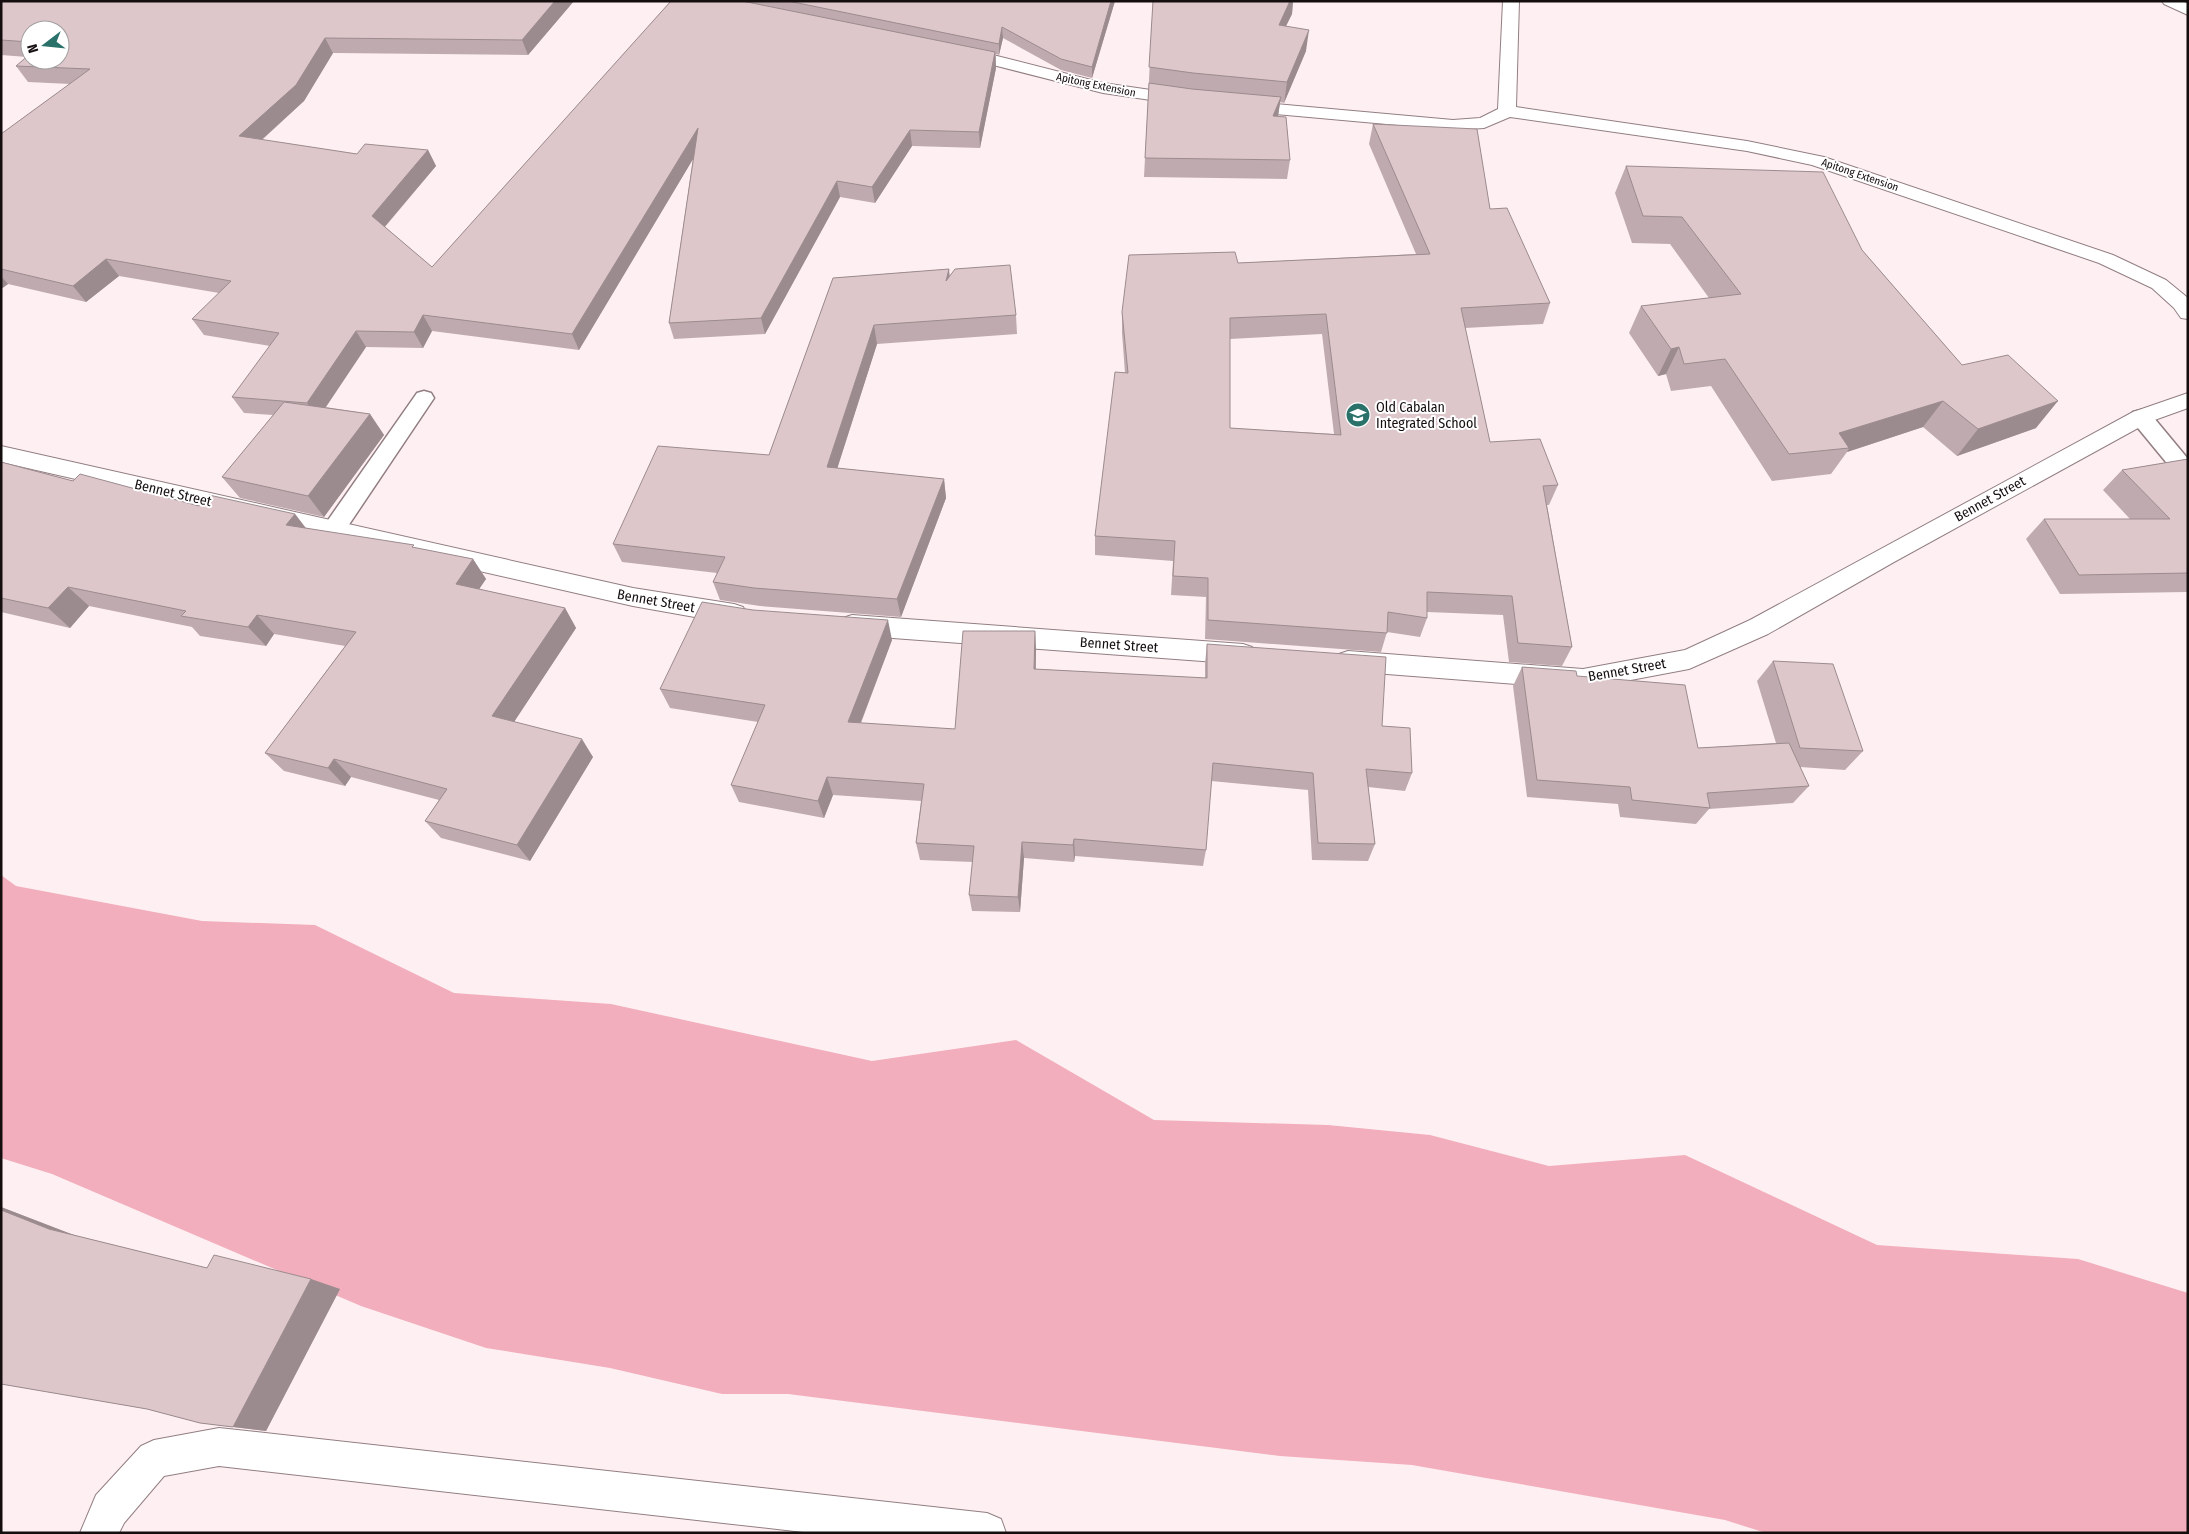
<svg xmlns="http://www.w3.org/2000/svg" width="2189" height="1534" font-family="'Fira Sans Condensed',sans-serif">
	<rect width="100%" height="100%" fill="#fef0f2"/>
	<path fill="#f2aebc" d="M1,875L16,886L202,921L315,925L454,993L611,1004L872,1061L1016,1040L1154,1120L1328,1125L1430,1135L1549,1166L1685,1155L1877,1245L2078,1259L2188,1293V1533H1766L1725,1520L1412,1465L1280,1456L788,1394H722L610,1368L486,1348L361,1306L52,1174L1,1158Z"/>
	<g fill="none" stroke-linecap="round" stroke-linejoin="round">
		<defs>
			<path id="service" d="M424,391L431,393L434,398L342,535L334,537L326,535L323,529L326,523L417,393Z
				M2141,410L2149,412L2188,459V482L2180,479L2133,422L2130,417L2133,412Z"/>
			<path id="minor" d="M1503,1H1519L1516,107L1747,141L1824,157L2113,255L2166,280L2188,298V319L2181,318L2174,308L2152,288L2099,263L1812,165L1747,151L1510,117L1484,128L1453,130L1242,111L1236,110L1233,106L1236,102L1242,101L1453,120L1480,118L1498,109Z
				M2162,1H2183L2188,4V15L2164,4Z
				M960,50L993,55L1103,83L1185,95L1191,96L1194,100L1191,104L1185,105L1103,93L993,65L954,59L952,55L954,51Z
				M2188,393V408L2149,422L1894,562L1768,634L1689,669L1583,689L1348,671L1339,668L1335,661L1339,654L1348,651L1583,669L1685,650L1750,620L2133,412Z
				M1,446L633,588L734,604L743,607L747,614L743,621L734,624L633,606L1,462Z
				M852,615L1243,644L1252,647L1256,654L1252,661L1243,664L852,635L843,632L839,625L843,618Z
				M219,1428L987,1513L1001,1519L1006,1533H812L219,1466L164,1476L124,1523L119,1533H80L96,1495L141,1446L154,1440Z"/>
		</defs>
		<use href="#service" stroke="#927e82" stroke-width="3"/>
		<use href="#minor" stroke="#927e82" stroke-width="2"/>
		<use href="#service" fill="#fff" fill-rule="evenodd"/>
		<use href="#minor" fill="#fff" fill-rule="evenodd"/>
	</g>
	<path fill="#bfabaf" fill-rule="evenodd" d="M1,1H574L528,55L333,53L304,101L262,140L357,154L428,150L436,166L385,227L432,267L671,1H1115L1092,78L1061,70L1003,38L999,55L996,54V68L980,148L912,146L875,203L840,197L765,334L674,339L669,323L693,159L579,350L432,331L423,348L366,347L325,407L370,414L384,435L324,517L240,498L222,477L273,415L244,413L232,397L270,346L204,335L192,319L219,293L119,276L86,302L8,284L1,289V134L70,84L28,82L16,66L27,57L1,55ZM30,30L60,60H30Z
		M1153,1H1293L1292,14L1286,26L1306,51L1284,103L1280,102L1278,116L1290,160L1287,179L1144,177Z
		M1373,124L1490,209L1550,303L1543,324L1465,328L1490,442L1558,485L1549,505H1547L1572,647L1562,666L1509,662L1503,615L1427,612V618L1420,637L1387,632L1381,652L1205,639L1206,597L1171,595L1173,561L1095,555V536L1125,373L1122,333V312L1238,263L1416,254L1369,144ZM1322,334L1334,434L1230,428V339Z
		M1626,166L1862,250L1962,365L2036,428L1957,456L1923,427L1847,452L1831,474L1772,481L1711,386L1671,391L1666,374L1658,376L1629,333L1641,306L1709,298L1670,244L1632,243L1615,193Z
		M949,269V277L1016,315L1017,334L877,344L837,468L944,479L946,498L901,617L760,606L720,600L713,582L717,573L622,562L613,544L769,455L833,278Z
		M2188,459V592L2060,594L2026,539L2044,519H2130L2103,490L2122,470Z
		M1,462L73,481L199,506L295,514L306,528L416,548L473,559L486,579L479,589L565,608L576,628L514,722L593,757L530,861L441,838L425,821L439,800L351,777L345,786L284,771L265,753L345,646L274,634L266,646L200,636L192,627L89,606L70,628L1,612Z
		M1035,631L1036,650V669L1205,678V663L1207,644L1382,726L1412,773L1405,791L1368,787L1375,844L1368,861L1312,860L1308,790L1211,781L1206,850L1203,866L1075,856L1074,862L1024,858L1020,912L972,911L969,895L973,862L920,860L916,843L921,801L833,795L824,818L739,802L731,785L758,722L670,708L660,689L892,640L861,723L955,729Z
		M1773,661L1863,751L1845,770L1800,767L1809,786L1793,803L1709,809L1696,824L1620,817L1618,804L1527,797L1513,686L1522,667L1577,676L1698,748L1776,743L1757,681Z
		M1,1207L73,1235L207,1268L340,1289L266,1431L200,1423L147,1409L1,1384Z"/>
	<path fill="#9b8b8e" d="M555,1H574L528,55L522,40Z
		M1111,1H1115L1092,78V67Z
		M1290,1H1293L1292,14L1276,46L1279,25Z
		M1002,27L1003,38L999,55V44Z
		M1309,30L1306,51L1284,103L1287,82Z
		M325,38L333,53L304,101L248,152L239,136Z
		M995,52L996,68L980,148L979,132Z
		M1281,97L1278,116H1273Z
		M698,128L702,144L579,350L572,334Z
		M910,130L912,146L875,203L872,187Z
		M428,150L436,166L380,232L372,216Z
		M837,181L840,197L765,334L761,318Z
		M106,259L119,276L86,302L73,286Z
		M949,269L951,289L946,281Z
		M1,276L8,284L1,289Z
		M423,315L432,331L423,348L414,332Z
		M874,325L877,344L832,485L827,467Z
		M356,331L366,347L318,419L307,403Z
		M1679,347L1666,374L1658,376L1671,349Z
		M1943,401L1923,427L1847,452L1849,448L1839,433Z
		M2058,401L2036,428L1957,456L1978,429Z
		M370,414L384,435L324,517L308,496Z
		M944,479L946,498L901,617L897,599Z
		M295,514L310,534L286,525Z
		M473,559L486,579L469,604L456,584Z
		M68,587L89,606L70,628L48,608Z
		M565,608L576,628L506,734L492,716Z
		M257,615L274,634L266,646L248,627Z
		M888,620L892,640L854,740L848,722Z
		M1035,631L1036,650L1035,687L1034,669Z
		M582,739L593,757L530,861L517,845Z
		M334,759L351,777L345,786L328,768Z
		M827,777L833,795L824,818L818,801Z
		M1074,839L1075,856L1074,862L1073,845Z
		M1022,842L1024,858L1020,912L1018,897Z
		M1,1207L87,1240L49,1229L1,1210Z
		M311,1279L340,1289L266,1431L233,1427Z"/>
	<path fill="#dec7cb" stroke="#9b8b8e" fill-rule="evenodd" d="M1,1H555L522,40L325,38L296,85L239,136L357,154L365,144L428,150L372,216L432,267L671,1H742L995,52L979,132L910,130L872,187L837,181L761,318L669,323L698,128L572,334L423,315L414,332L356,331L307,403L232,397L279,333L192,319L231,281L106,259L73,286L1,269V134L90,69L16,66L30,54V60H60V30H30V42L1,40Z
		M788,1H1111L1092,67L1061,59L1002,27L999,44Z
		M1153,1H1290L1279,25L1309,30L1287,82L1193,73L1149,67Z
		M1149,83L1192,89L1281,97L1273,116L1286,117L1290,160L1145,158Z
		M1373,124L1477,129L1490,209L1507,208L1550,303L1461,308L1490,442L1540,439L1558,485L1543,486L1572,647L1518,643L1512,596L1427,592V618L1388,612L1387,633L1208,620V578L1173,576L1175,541L1095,536L1115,372L1128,373L1122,312L1129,255L1235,252L1238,263L1430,254ZM1326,314L1341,435L1230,428V318Z
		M1626,166L1823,172L1862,250L1962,365L2008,355L2058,401L1978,429L1943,401L1839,433L1849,448L1789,454L1725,359L1684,364L1679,347L1671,349L1641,306L1741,294L1682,217L1643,216Z
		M1010,265L1016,315L874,325L827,467L944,479L897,599L754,588L713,582L725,557L613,544L658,446L769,455L833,278L949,269L946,281L955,269Z
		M284,402L370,414L308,496L222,477Z
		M2188,459V573L2079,575L2044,519H2170L2122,470Z
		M1,462L73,481L80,474L199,506L209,495L295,514L286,525L414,545L412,547L473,559L456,584L565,608L492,716L582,739L517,845L425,821L447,789L334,759L328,768L265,753L356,632L257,615L248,627L181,616L186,611L68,587L48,608L1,598Z
		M702,602L753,610L888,620L848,722L955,729L963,631H1035L1034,669L1207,678V644L1386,657L1382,726L1410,728L1412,773L1366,769L1375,844L1318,843L1313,773L1213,763L1206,850L1074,839L1073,845L1022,842L1018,897L969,895L974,846L916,843L924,784L827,777L818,801L731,785L765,705L660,689Z
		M1773,661L1833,664L1863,751L1800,748Z
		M1522,667L1576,671L1577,676L1685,685L1698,748L1789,743L1809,786L1707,793L1710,808L1632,800L1630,787L1537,780Z
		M1,1210L49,1229L207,1268L214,1255L311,1279L233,1427L200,1423L147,1409L1,1384Z"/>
	<defs>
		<symbol id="school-disc" viewBox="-11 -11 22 22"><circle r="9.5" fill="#297169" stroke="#fff"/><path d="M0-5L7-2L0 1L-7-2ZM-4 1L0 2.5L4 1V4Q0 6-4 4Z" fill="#fff"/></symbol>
	</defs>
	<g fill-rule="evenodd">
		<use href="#school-disc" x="1344" y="401" width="28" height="28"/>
	</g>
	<g text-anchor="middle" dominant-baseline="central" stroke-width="4" stroke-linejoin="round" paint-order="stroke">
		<g font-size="11" fill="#150e0f" stroke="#fff">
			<text transform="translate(1096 85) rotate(12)">Apitong Extension</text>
			<text transform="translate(1860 175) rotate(19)">Apitong Extension</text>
		</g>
		<g font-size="14" fill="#150e0f" stroke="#fff" text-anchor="start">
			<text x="1376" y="407">Old Cabalan<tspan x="1376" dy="16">Integrated School</tspan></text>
		</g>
		<g font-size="14" fill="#150e0f" stroke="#fff">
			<text transform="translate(173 493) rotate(13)">Bennet Street</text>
			<text transform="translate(1990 499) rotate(-29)">Bennet Street</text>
			<text transform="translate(656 601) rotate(10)">Bennet Street</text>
			<text transform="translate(1119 645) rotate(4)">Bennet Street</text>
			<text transform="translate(1627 670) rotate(-10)">Bennet Street</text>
		</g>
	</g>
	<rect width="2189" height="1534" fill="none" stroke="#150e0f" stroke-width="5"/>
	<g transform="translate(45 45) rotate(254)"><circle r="24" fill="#ffffff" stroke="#a19f9f"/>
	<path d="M0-4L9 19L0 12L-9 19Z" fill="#297169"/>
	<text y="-8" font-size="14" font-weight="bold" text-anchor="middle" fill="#150e0f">N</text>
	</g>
</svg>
